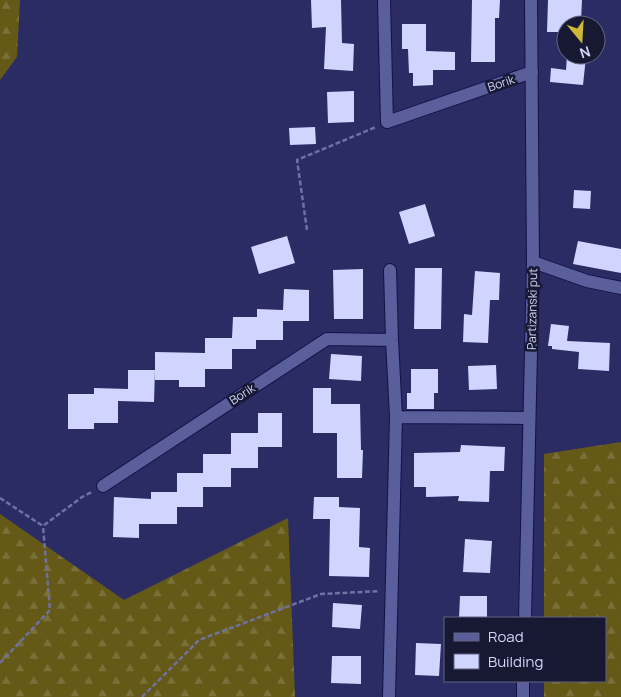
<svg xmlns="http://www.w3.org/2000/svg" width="621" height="697" font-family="Manrope,sans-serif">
	<defs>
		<pattern id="forest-firs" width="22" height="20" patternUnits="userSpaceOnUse" patternTransform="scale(1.25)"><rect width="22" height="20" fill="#655917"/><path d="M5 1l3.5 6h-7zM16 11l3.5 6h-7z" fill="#7a703a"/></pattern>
	</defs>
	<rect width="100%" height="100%" fill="#2b2c64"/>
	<path fill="url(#forest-firs)" d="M0,0H20L17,57L0,80Z
		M621,442V697H544V681H605V618H544V454Z
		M0,514L124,600L288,518L295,697H0Z"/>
	<path fill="#cfd5fe" d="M311,0H341L342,43L354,44L353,71L324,69L326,27L312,28Z
		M472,0H500L499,18H495V62H471Z
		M548,0H582L581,22H566L565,32H547Z
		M402,24H426V51L455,52V70H433V85L413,86V73H409L408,49H402Z
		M567,55L586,57L583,85L550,82L551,68L566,70Z
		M354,91V122L328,123L327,92Z
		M315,127L316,144L290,145L289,128Z
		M574,190L591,191L590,209L573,208Z
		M425,204L435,236L409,244L399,212Z
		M287,236L295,263L259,274L251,247Z
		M578,241L621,249V273L573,264Z
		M415,268H442L441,329H414Z
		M363,269V319H334L333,270Z
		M475,271L500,273L499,300H490L488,343L463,342L464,314L472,315Z
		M284,289L309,290V321H283V340H256V349H232V369H205V387H179V380H155V352L205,353V338H232L233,317H257V309L283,310Z
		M551,324L569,326L567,341L610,343L609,371L578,369L579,352L552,349V346H548Z
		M331,354L362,356L361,381L329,379Z
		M496,365L497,389L469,390L468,366Z
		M411,369H438V393H434V409H407V393H411Z
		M128,370H155L154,402L118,401V423H94V429H68V394H94V388L128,389Z
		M313,388H331V404H360L361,450H363L362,478H337V433H313Z
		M258,413H282V447H258V468H231V487H203V507H177V524H139V538L113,537L114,497L151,499V492H177V473H203V454H231V433H258Z
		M461,445L505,447L504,471H490L489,502L458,501L459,496L426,497V487H414V453L460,452Z
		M314,497H339V507L360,508L359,547L370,548L369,577L329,576L330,519H313Z
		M465,539L492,541L490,573L463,572Z
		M460,596H487V618H459Z
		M333,603L362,605L360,629L332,627Z
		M416,643L441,644L439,676L415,675Z
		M332,656H361V684L331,683Z"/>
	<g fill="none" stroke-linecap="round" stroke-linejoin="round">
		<defs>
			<path id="minor" d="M384,0L387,122L532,72
				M533,262L587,281L621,288
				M390,270L392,340L396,417L529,418
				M103,486L327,339L392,340
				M389,697L396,417"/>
			<path id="tertiary" d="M525,618L533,262L531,0
				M523,697V681"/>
		</defs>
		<use href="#minor" stroke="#151147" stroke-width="14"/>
		<use href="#tertiary" stroke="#151147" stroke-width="14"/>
		<path stroke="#6f72a1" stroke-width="2.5" stroke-dasharray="5 2.5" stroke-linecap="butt" d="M307,230L297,160L376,127
			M0,498L43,526L82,497L92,492
			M0,663L50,610L43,526
			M142,697L199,640L321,594L380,591"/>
		<use href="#minor" stroke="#5a5e9b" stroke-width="12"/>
		<use href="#tertiary" stroke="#5a5e9b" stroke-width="12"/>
	</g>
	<g text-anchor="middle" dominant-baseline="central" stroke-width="5" stroke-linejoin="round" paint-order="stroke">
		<g font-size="12" fill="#d1d6f9" stroke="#171932">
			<text transform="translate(501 83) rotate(-19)">Borik</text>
			<text transform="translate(532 309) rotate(-89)">Partizanski put</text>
			<text transform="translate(242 394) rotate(-33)">Borik</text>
		</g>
	</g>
	<rect x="444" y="617" width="162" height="65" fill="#171932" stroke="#616582"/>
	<rect x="454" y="633" width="25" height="8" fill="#5a5e9b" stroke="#616582"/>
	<text x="488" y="642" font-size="15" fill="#d1d6f9">Road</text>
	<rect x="454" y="654" width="25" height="15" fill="#cfd5fe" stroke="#616582"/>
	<text x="488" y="667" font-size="15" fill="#d1d6f9">Building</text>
	<g transform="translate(581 40) rotate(162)"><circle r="24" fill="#171932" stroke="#616582"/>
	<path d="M0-4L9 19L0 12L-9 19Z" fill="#ceb837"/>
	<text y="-8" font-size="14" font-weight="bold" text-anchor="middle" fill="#d1d6f9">N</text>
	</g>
</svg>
